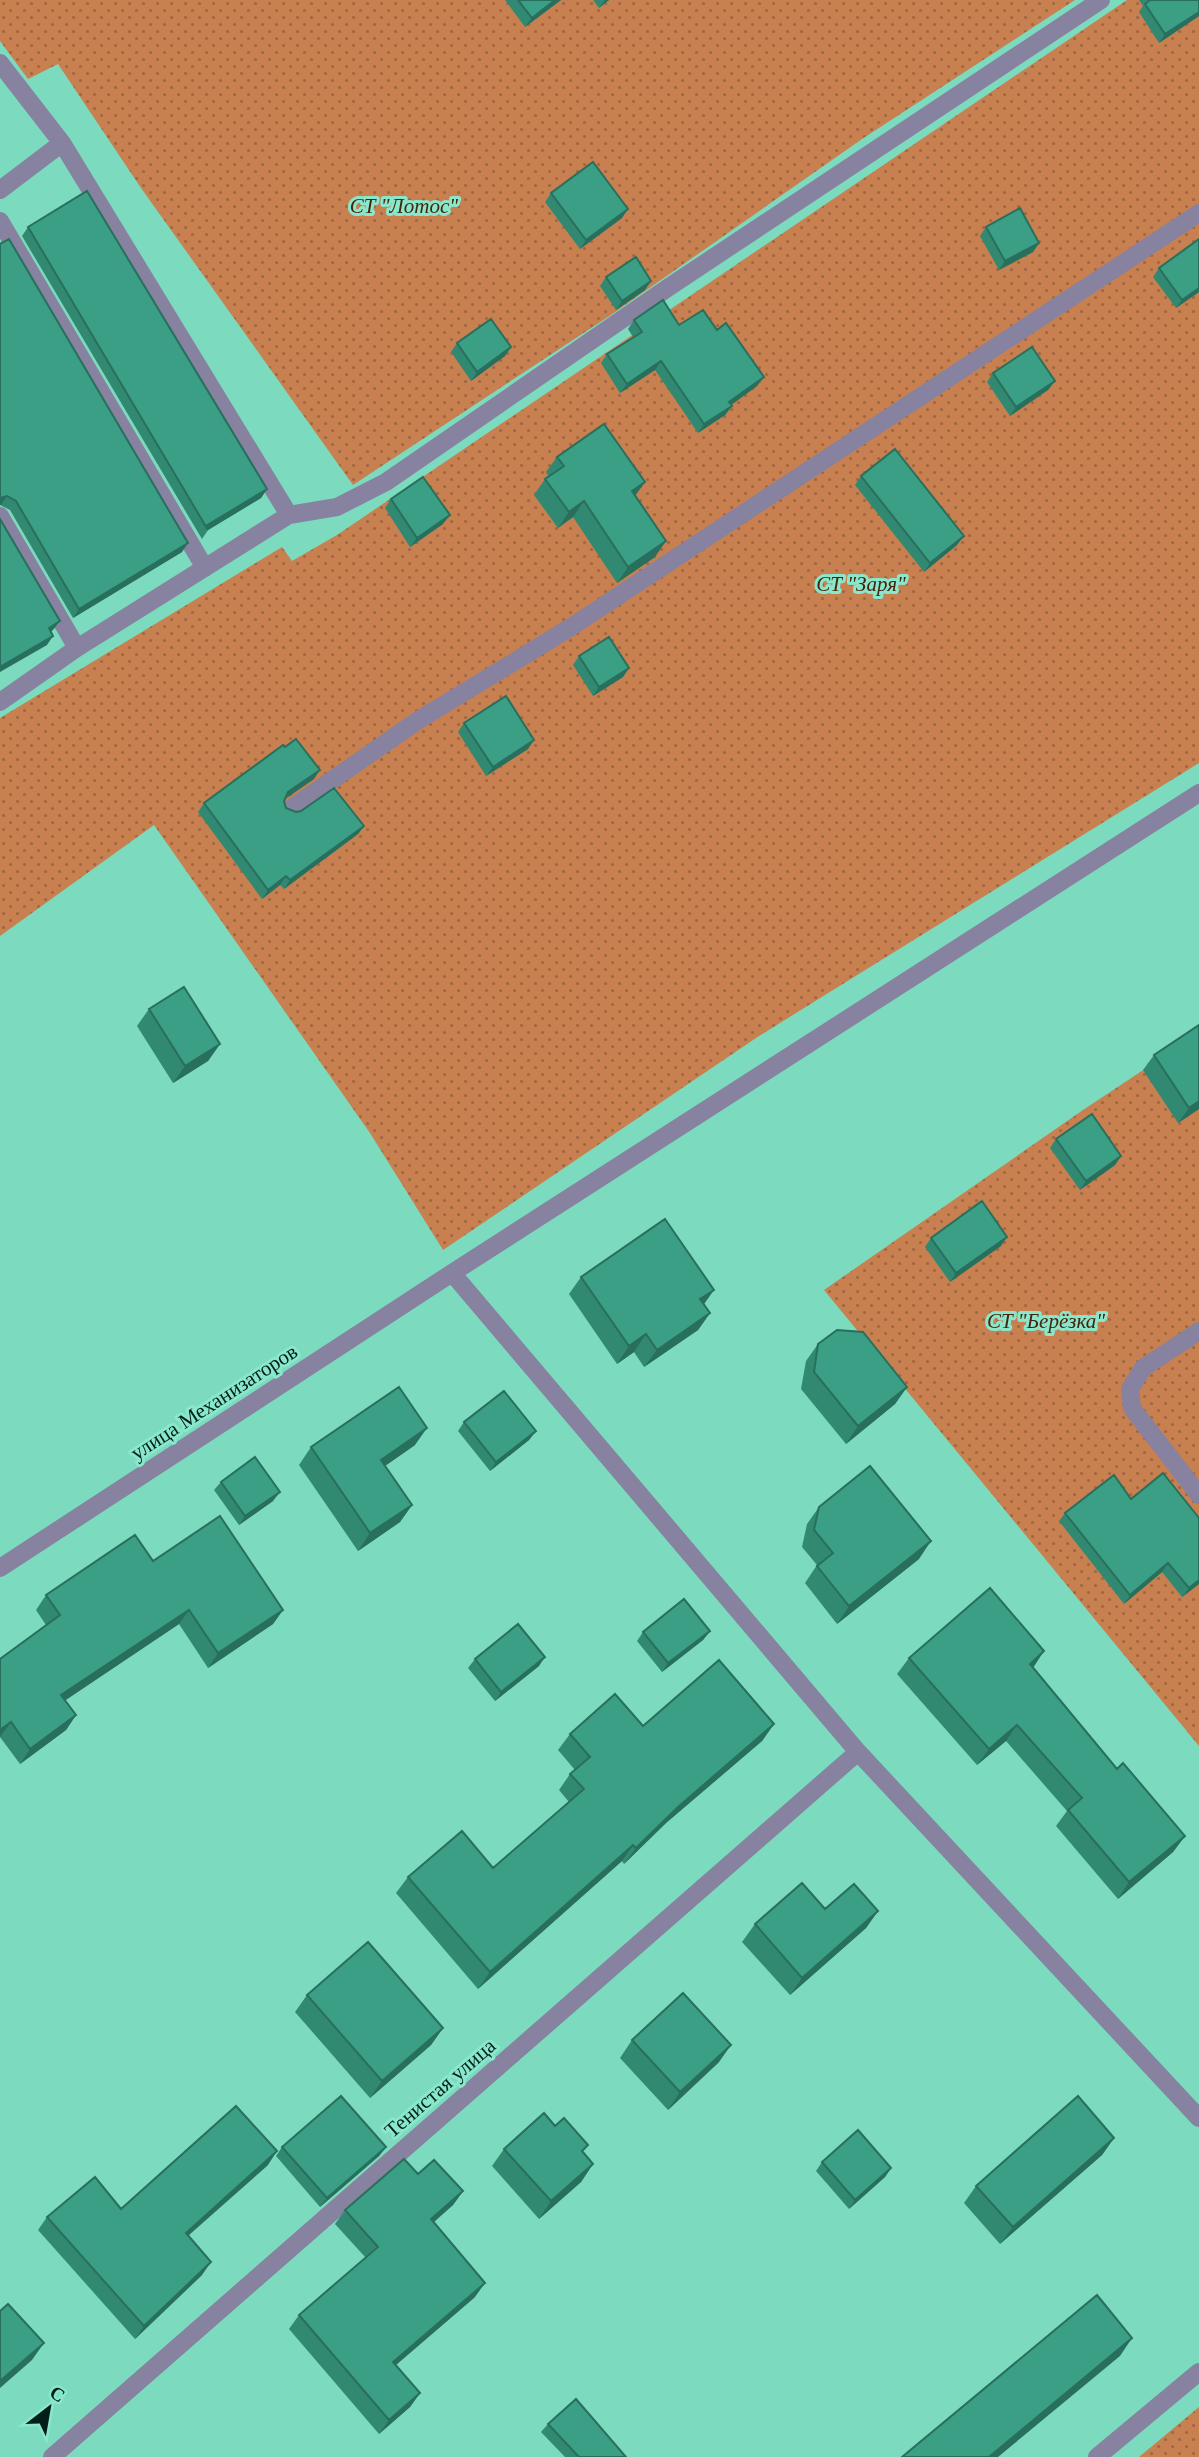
<svg xmlns="http://www.w3.org/2000/svg" width="1199" height="2457" font-family="Georgia,serif">
	<defs>
		<pattern id="garden-dots" width="8" height="8" patternUnits="userSpaceOnUse" patternTransform="scale(1.75)"><rect width="8" height="8" fill="#c88050"/><path d="M2 2h.1M6 6h.1" fill="none" stroke="#a06841" stroke-width="1.8" stroke-linecap="round"/></pattern>
	</defs>
	<rect width="100%" height="100%" fill="#7cdabf"/>
	<path fill="url(#garden-dots)" d="M0,0H1075L862,139L611,315L353,485L141,188L58,64L28,79L0,41Z
		M1127,0H1199V763L759,1036L443,1250L370,1133L154,825L0,936V718L282,547L292,561L337,535Z
		M1199,1033V1746L824,1290L1083,1110Z
		M1199,2407V2457H1139Z"/>
	<g fill="none" stroke-linecap="round" stroke-linejoin="round">
		<path stroke="#87829f" stroke-width="18" d="M0,63L62,143L289,515L77,648L0,702
			M0,190L62,143
			M0,221L205,568
			M289,515L337,507L386,482L669,287L1101,0
			M0,516L77,648
			M289,810L417,721L571,627L1199,213
			M452,1273L858,1752L1199,2118
			M1199,1331L1143,1368L1130,1389L1132,1408L1199,1495
			M0,1568L452,1273L1199,793
			M52,2457L858,1752
			M1097,2457L1199,2372"/>
	</g>
	<path fill="#328972" d="M505,0H561L525,27Z
		M593,0H609L599,8Z
		M1139,0H1199V16L1159,43L1139,12L1143,6Z
		M551,193L622,218L580,249L545,202Z
		M28,227L267,489L261,498L208,530L202,539L22,236Z
		M986,227L1039,243L1033,252L999,270L980,236Z
		M0,244L182,552L73,618L10,510L0,505Z
		M1159,268L1199,292L1176,308L1153,277Z
		M606,277L645,290L616,310L600,286Z
		M634,320L679,325L717,330L757,386L731,405L732,406L725,415L698,433L655,370L620,393L601,363L607,354L633,337L628,329Z
		M457,343L505,356L471,381L451,352Z
		M993,373L1055,381L1048,390L1010,416L987,382Z
		M557,457L645,482L635,496L655,557L617,583L573,517L558,528L534,495L545,479L549,477L546,472Z
		M861,476L957,545L924,572L855,485Z
		M391,499L443,524L410,547L385,508Z
		M579,656L629,668L623,677L593,696L573,665Z
		M464,723L528,749L486,776L458,732Z
		M314,779L285,799L284,801L286,808L296,812L364,826L358,834L284,889L280,885L262,899L198,812L204,803Z
		M149,1009L220,1044L208,1061L173,1083L137,1026Z
		M1199,1025V1109L1178,1123L1143,1070L1154,1055Z
		M1056,1139L1121,1156L1115,1165L1080,1190L1050,1148Z
		M931,1238L1001,1246L950,1282L925,1247Z
		M581,1277L704,1305L710,1313L698,1330L644,1367L634,1352L617,1364L569,1294Z
		M818,1344L907,1387L895,1404L846,1444L801,1389L806,1361Z
		M464,1422L536,1431L529,1440L490,1471L458,1431Z
		M415,1445L385,1466L412,1505L400,1522L358,1551L299,1465L311,1447Z
		M221,1482L273,1501L239,1525L214,1490Z
		M1131,1499L1199,1584L1182,1597L1162,1572L1124,1604L1059,1521L1065,1513Z
		M819,1507L919,1559L837,1624L805,1583L817,1565L802,1547L807,1524Z
		M153,1561L283,1610L273,1624L208,1668L179,1624L65,1700L76,1715L66,1730L20,1764L0,1737V1659L46,1625L36,1610L46,1595Z
		M710,1631L703,1640L662,1672L637,1641L643,1632Z
		M909,1658L1033,1668L1117,1769L1185,1836L1173,1852L1118,1899L1056,1826L1067,1811L1006,1741L977,1765L897,1674Z
		M475,1659L539,1666L495,1701L468,1668Z
		M774,1724L762,1741L666,1823L624,1864L622,1861L478,1989L396,1893L408,1877L493,1868L569,1802L559,1790L570,1774L575,1770L558,1750L570,1734L643,1726Z
		M825,1909L878,1911L866,1928L790,1995L742,1942L755,1924Z
		M307,1995L443,2028L431,2045L370,2098L295,2012Z
		M632,2040L719,2062L668,2110L620,2058Z
		M555,2126L583,2153L593,2164L581,2182L539,2219L492,2166L504,2149Z
		M1114,2138L1102,2155L1000,2244L964,2203L976,2186Z
		M282,2147H386L379,2156L320,2207L276,2156Z
		M822,2162L891,2168L885,2177L849,2209L816,2171Z
		M268,2165L188,2236L202,2275L135,2339L38,2230L47,2217L121,2209Z
		M418,2174L463,2191L453,2205L434,2222L475,2297L396,2365L420,2393L410,2407L379,2434L289,2329L299,2315L366,2258L335,2224L345,2210Z
		M548,2424L626,2457H565L541,2432Z"/>
	<path fill="#296f5d" d="M555,0H561L525,27L532,18Z
		M605,0H609L599,8Z
		M1199,12V16L1159,43L1165,34Z
		M628,209L622,218L580,249L586,240Z
		M1039,243L1033,252L999,270L1005,261Z
		M651,281L645,290L616,310L622,301Z
		M1199,288V292L1176,308L1182,300Z
		M511,347L505,356L471,381L477,372Z
		M661,361L655,370L620,393L627,384Z
		M764,377L757,386L723,411L729,402Z
		M1055,381L1048,390L1010,416L1016,407Z
		M732,406L725,415L698,433L704,424Z
		M645,482L634,497L632,491Z
		M267,489L261,498L208,530L206,526Z
		M7,496L1,505H0V498Z
		M584,501L573,517L558,528L569,512Z
		M450,515L443,524L410,547L417,538Z
		M964,536L957,545L924,572L930,563Z
		M666,541L655,557L617,583L628,567Z
		M188,543L182,552L73,618L79,609Z
		M60,621L53,630L43,637L49,628Z
		M53,636L47,645L0,672V667Z
		M629,668L623,677L593,696L599,687Z
		M534,740L528,749L486,776L493,767Z
		M320,770L314,779L282,801L288,792Z
		M364,826L358,834L284,889L290,880Z
		M286,876L280,885L262,899L268,890Z
		M220,1044L208,1061L173,1083L185,1066Z
		M1199,1101V1109L1178,1123L1189,1108Z
		M1121,1156L1115,1165L1080,1190L1086,1181Z
		M1007,1237L1001,1246L950,1282L956,1273Z
		M714,1290L702,1307L700,1299Z
		M710,1313L698,1330L644,1367L657,1350Z
		M646,1334L634,1352L617,1364L629,1346Z
		M907,1387L895,1404L846,1444L858,1426Z
		M427,1428L415,1445L369,1477L381,1460Z
		M536,1431L529,1440L490,1471L496,1462Z
		M280,1492L273,1501L239,1525L245,1516Z
		M412,1505L400,1522L358,1551L370,1533Z
		M931,1541L919,1559L837,1624L849,1606Z
		M1168,1563L1162,1572L1124,1604L1130,1595Z
		M1199,1580V1584L1182,1597L1189,1588Z
		M189,1610L179,1624L51,1710L61,1695Z
		M283,1610L273,1624L208,1668L218,1653Z
		M710,1631L703,1640L662,1672L668,1663Z
		M1044,1651L1033,1668L1030,1664Z
		M545,1657L539,1666L495,1701L501,1692Z
		M76,1715L66,1730L20,1764L30,1749Z
		M11,1722L0,1737V1730Z
		M774,1724L762,1741L666,1823L624,1864L636,1848L678,1807Z
		M1017,1725L1006,1741L977,1765L989,1749Z
		M1185,1836L1173,1852L1118,1899L1129,1882Z
		M633,1845L622,1861L478,1989L490,1972Z
		M878,1911L866,1928L790,1995L802,1978Z
		M443,2028L431,2045L370,2098L382,2081Z
		M731,2045L719,2062L668,2110L680,2092Z
		M1114,2138L1102,2155L1000,2244L1013,2227Z
		M386,2147L379,2156L320,2207L327,2198Z
		M277,2151L268,2165L176,2246L186,2233Z
		M593,2164L581,2182L539,2219L551,2201Z
		M891,2168L885,2177L849,2209L855,2200Z
		M463,2191L453,2205L421,2233L431,2219Z
		M211,2262L202,2275L135,2339L144,2326Z
		M485,2283L475,2297L383,2376L393,2362Z
		M1132,2338L1120,2356L998,2457H989Z
		M44,2343L32,2360L0,2388V2381Z
		M420,2393L410,2407L379,2434L389,2420Z"/>
	<path fill="#3a9f85" stroke="#296f5d" stroke-width="2" d="M518,0H555L532,18Z
		M1150,0H1199V12L1165,34L1145,4Z
		M593,162L628,209L586,240L551,193Z
		M87,191L267,489L206,526L208,530L28,227Z
		M1020,208L1039,243L1005,261L986,227Z
		M9,239L188,543L79,609L16,501L7,496L0,498V244Z
		M1199,239V288L1182,300L1159,268Z
		M636,257L651,281L622,301L606,277Z
		M663,300L679,325L703,310L717,330L726,323L764,377L729,402L732,406L704,424L661,361L627,384L607,354L642,332L634,320Z
		M491,319L511,347L477,372L457,343Z
		M1032,347L1055,381L1016,407L993,373Z
		M604,424L645,482L632,491L666,541L628,567L584,501L569,512L545,479L564,466L557,457Z
		M895,449L964,536L930,563L861,476Z
		M423,477L450,515L417,538L391,499Z
		M0,519L60,621L49,628L53,636L0,667Z
		M609,637L629,668L599,687L579,656Z
		M506,696L534,740L493,767L464,723Z
		M296,739L320,770L288,792L284,801L286,808L296,812L301,811L334,788L364,826L290,880L286,876L268,890L204,803L283,745L285,747Z
		M184,987L220,1044L185,1066L149,1009Z
		M1199,1025V1101L1189,1108L1154,1055Z
		M1092,1114L1121,1156L1086,1181L1056,1139Z
		M982,1201L1007,1237L956,1273L931,1238Z
		M665,1219L714,1290L700,1299L710,1313L657,1350L646,1334L629,1346L581,1277Z
		M837,1330L863,1332L907,1387L858,1426L814,1372L818,1344Z
		M399,1387L427,1428L381,1460L412,1505L370,1533L311,1447Z
		M504,1391L536,1431L496,1462L464,1422Z
		M255,1457L280,1492L245,1516L221,1482Z
		M870,1466L931,1541L849,1606L817,1566L833,1553L814,1530L819,1507Z
		M1163,1473L1199,1518V1580L1189,1588L1168,1563L1130,1595L1065,1513L1114,1475L1131,1499Z
		M220,1516L283,1610L218,1653L189,1610L61,1695L76,1715L30,1749L11,1722L0,1730V1659L60,1615L46,1595L135,1535L153,1561Z
		M990,1588L1044,1651L1030,1664L1117,1769L1123,1763L1185,1836L1129,1882L1068,1810L1082,1798L1017,1725L989,1749L909,1658Z
		M684,1599L710,1631L668,1663L643,1632Z
		M518,1624L545,1657L501,1692L475,1659Z
		M719,1660L774,1724L678,1807L636,1848L633,1845L490,1972L408,1877L462,1831L493,1868L584,1789L570,1774L590,1757L570,1734L615,1694L643,1726Z
		M802,1883L825,1909L854,1884L878,1911L802,1978L755,1924Z
		M368,1942L443,2028L382,2081L307,1995Z
		M683,1993L731,2045L680,2092L632,2040Z
		M341,2096L386,2147L327,2198L282,2147Z
		M1078,2096L1114,2138L1013,2227L976,2186Z
		M236,2106L277,2151L186,2233L211,2262L144,2326L47,2217L95,2177L121,2209Z
		M544,2113L555,2126L564,2118L588,2145L582,2151L593,2164L551,2201L504,2149Z
		M858,2130L891,2168L855,2200L822,2162Z
		M404,2159L418,2174L434,2160L463,2191L431,2219L485,2283L393,2362L420,2393L389,2420L299,2315L378,2247L345,2210Z
		M1097,2295L1132,2338L989,2457H902Z
		M8,2304L44,2343L0,2381V2311Z
		M576,2399L626,2457H579L548,2424Z"/>
	<g text-anchor="middle" dominant-baseline="central" stroke-width="6" stroke-linejoin="round" paint-order="stroke">
		<g font-size="21" font-style="italic" fill="#47250d" stroke="#89e7cc">
			<text x="404" y="206">СТ "Лотос"</text>
			<text x="861" y="584">СТ "Заря"</text>
			<text x="1046" y="1321">СТ "Берёзка"</text>
		</g>
		<g font-size="21" fill="#011f18" stroke="#89e7cc">
			<text transform="translate(214 1402) rotate(-33)">улица Механизаторов</text>
			<text transform="translate(440 2088) rotate(-41)">Тенистая улица</text>
		</g>
	</g>
	<g transform="translate(49 2408) rotate(31)" stroke="#89e7cc" stroke-width="5" paint-order="stroke">
	<path d="M0-5L12 26L0 18L-12 26Z" fill="#011f18"/>
	<text y="-10" font-size="19" font-weight="bold" text-anchor="middle" fill="#011f18">С</text>
	</g>
</svg>
